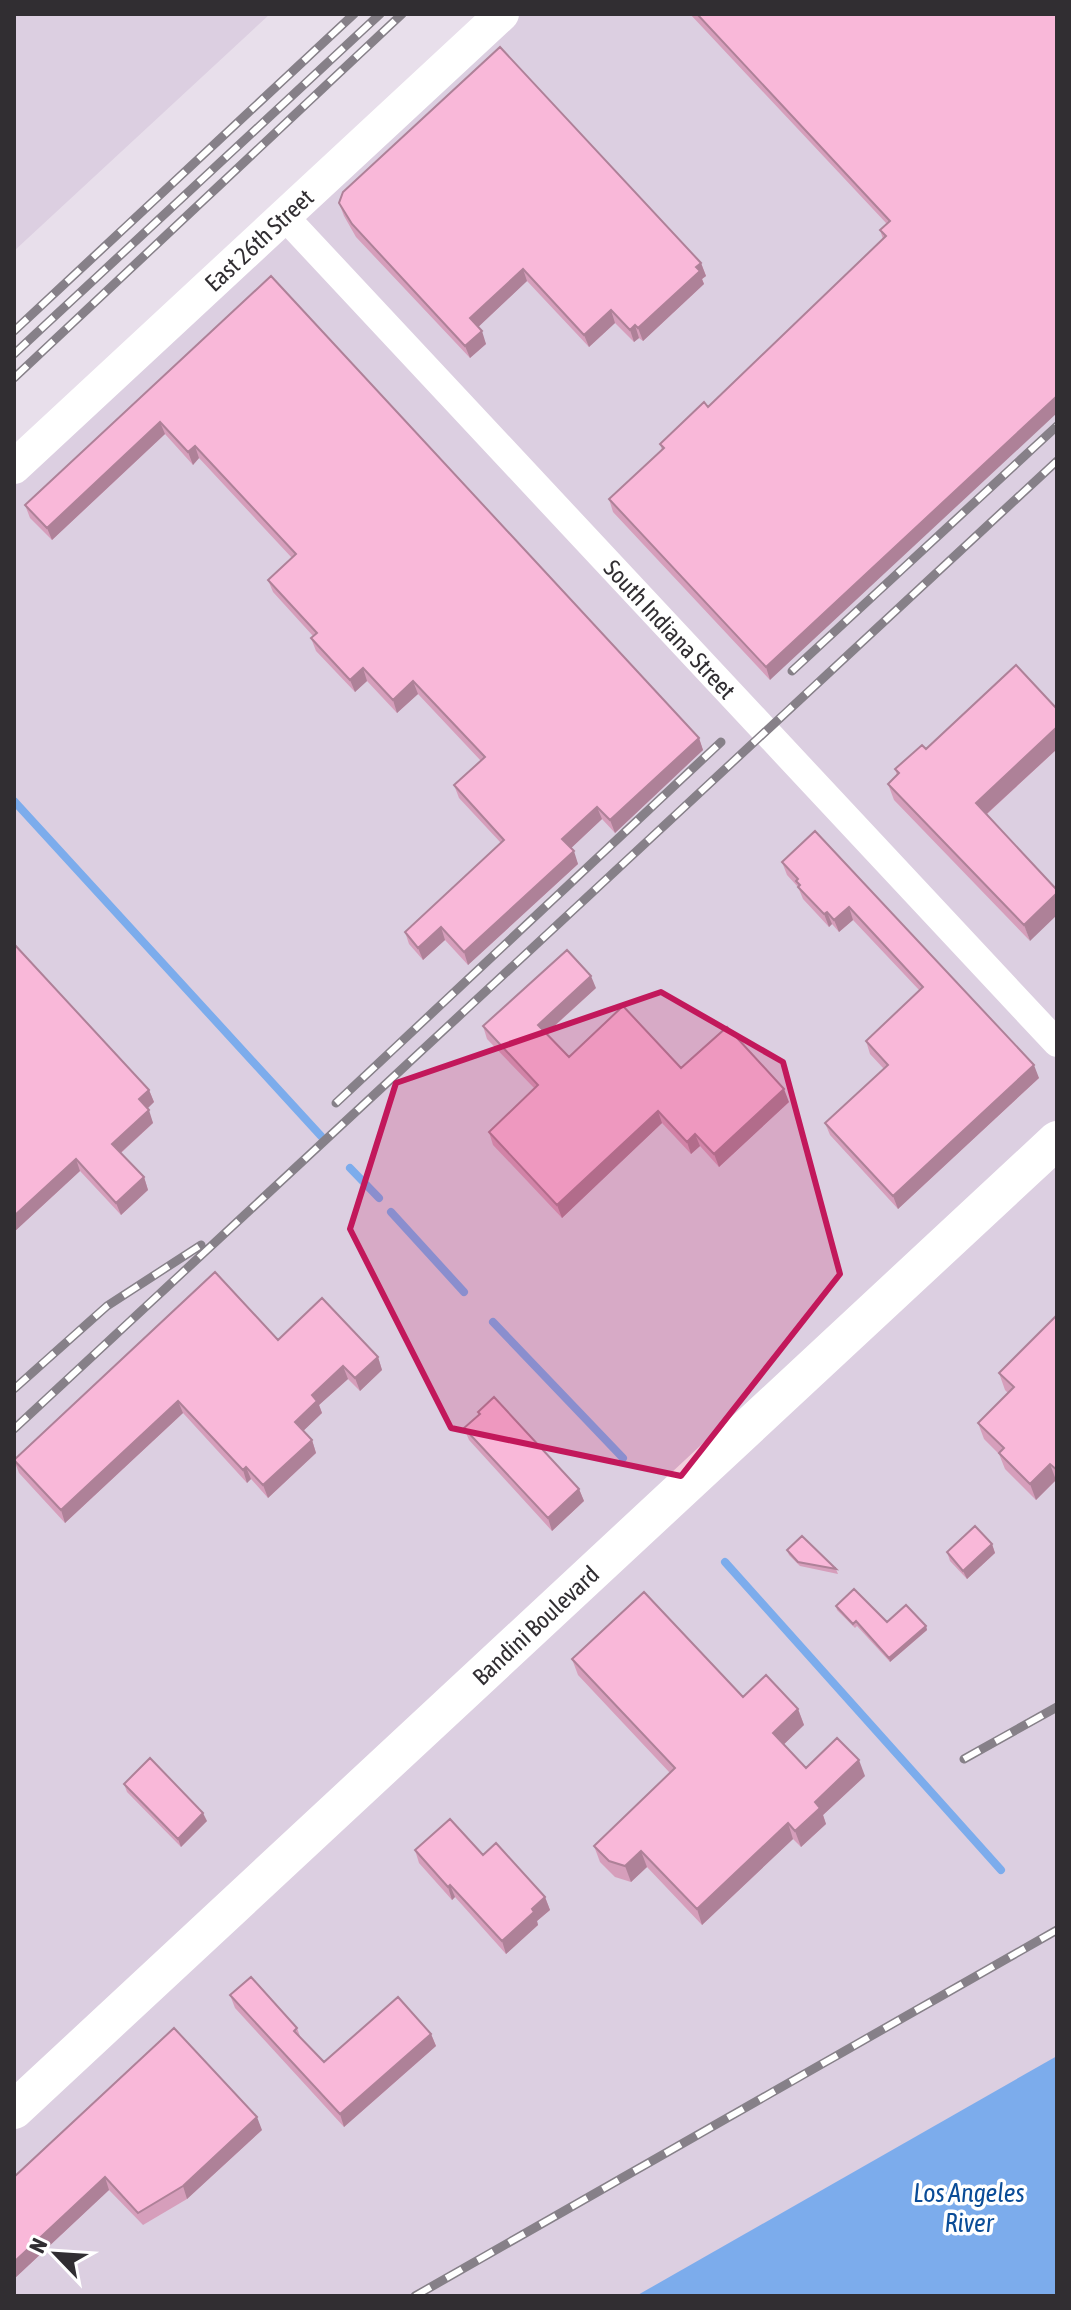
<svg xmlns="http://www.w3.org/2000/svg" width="1071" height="2310" font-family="'Asap Condensed',sans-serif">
	<rect width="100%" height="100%" fill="#e8dfeb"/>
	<path fill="#dccfe1" d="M14,14H270L14,251Z
		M504,14H1057V2296H14V473Z"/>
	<path fill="#7cacec" d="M1057,2056V2296H636Z"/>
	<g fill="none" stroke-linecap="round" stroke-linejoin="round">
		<path stroke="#7cacec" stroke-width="8" d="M14,801L321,1136
			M350,1168L379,1198
			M391,1212L464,1292
			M493,1322L623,1458
			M725,1562L1001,1870"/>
		<path stroke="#fff" stroke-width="28" id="s1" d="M285,217L1057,1043"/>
		<path stroke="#fff" stroke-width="34" id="s2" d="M14,467L502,14"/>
		<path stroke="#fff" stroke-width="38" id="s3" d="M14,2110L1057,1140"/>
		<defs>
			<path id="rail" d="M14,331L354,14
				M14,354L380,14
				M14,378L402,14
				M792,671L1057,426
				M336,1103L721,742
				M14,1389L107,1306L201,1245
				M14,1429L1057,461
				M964,1759L1057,1707
				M415,2296L1057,1930"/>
		</defs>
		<use href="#rail" stroke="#868088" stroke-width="9"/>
		<use href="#rail" stroke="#fff" stroke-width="6" stroke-dasharray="18" stroke-linecap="butt"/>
	</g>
	<path fill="#d69ebb" d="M690,14H1057L770,680L613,512L609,499L662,450L660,444L708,407L883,239L880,230L887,224Z
		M339,203L701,263L706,276L702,279L704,284L643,341L639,338L634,342L615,323L589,347L527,281L478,327L486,344L470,358L356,237L344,216Z
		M271,276L699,738L703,750L615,833L602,819L571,848L578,864L468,965L445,940L423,960L409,944L405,932L501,843L459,798L454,785L481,761L418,694L397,713L367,681L355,692L316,651L311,638L313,636L273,592L268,580L292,558L199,458L193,465L165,434L52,540L30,518L25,505Z
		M1057,709V749L986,815L1030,941L894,800L888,784L897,775L895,769L926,749Z
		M815,831L1039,1078L898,1209L830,1135L825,1123L884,1069L870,1054L866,1041L920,991L853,920L839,932L832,924L829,927L803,899L798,887L787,875L782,862Z
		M14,944L149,1090L154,1102L147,1108L153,1123L121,1153L144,1177L148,1190L121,1215L80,1171L14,1232Z
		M596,988L546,1034L569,1057L681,1068L789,1102L719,1167L700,1146L691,1154L662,1123L562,1218L493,1145L489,1132L535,1089L487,1039L483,1026Z
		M1057,1315V1481L1056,1480L1036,1500L1005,1469L999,1454L984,1439L978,1423L1008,1393L1005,1390L999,1373Z
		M278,1340L378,1357L382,1370L360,1391L348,1379L319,1405L322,1413L303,1431L312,1440L316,1453L268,1498L251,1479L247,1483L183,1413L65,1523L19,1473L14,1460Z
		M478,1412L579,1489L584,1501L552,1531L469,1440L464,1428L479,1415Z
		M992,1544L995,1553L967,1579L950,1561L947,1552Z
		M787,1550L836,1569L838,1574L800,1566L789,1555Z
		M836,1606L887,1622L926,1626L927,1630L890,1662L857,1626L855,1628L837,1610Z
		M572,1659L798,1709L804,1725L784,1744L806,1768L865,1776L823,1815L826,1824L801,1847L793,1839L702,1925L647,1867L631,1882L615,1877L600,1862L594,1846L670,1773L578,1675Z
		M124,1784L207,1821L181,1847L127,1792Z
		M415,1850L483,1855L545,1897L550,1910L537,1921L538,1925L506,1954L455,1897L452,1900L419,1863Z
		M230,1995L297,2028L301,2039L324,2062L431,2034L436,2046L344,2127L235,2008Z
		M262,2130L187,2199L143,2225L109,2190L14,2279V2177Z"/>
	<path fill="#ae8198" d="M701,263L706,276L702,279L704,284L643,341L638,328Z
		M523,269L527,281L474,331L470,318Z
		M611,310L615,323L589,347L584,335Z
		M635,325L639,338L634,342L630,330Z
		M482,331L486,344L470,358L465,346Z
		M1057,396V413L770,680L766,667Z
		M160,422L165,434L52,540L47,528Z
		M195,446L199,458L193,465L188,452Z
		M363,668L367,681L355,692L350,680Z
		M413,681L418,694L397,713L393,700Z
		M1057,727V749L981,819L976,803Z
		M699,738L703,750L615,833L610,820Z
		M597,807L602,819L567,852L562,839Z
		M574,851L578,864L468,965L464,952Z
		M1057,893V915L1030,941L1024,925Z
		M849,907L853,920L839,932L834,920Z
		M827,912L832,924L829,927L824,914Z
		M441,927L445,940L423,960L418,948Z
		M591,976L596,988L542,1037L538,1025Z
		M1034,1065L1039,1078L898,1209L893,1196Z
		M784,1089L789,1102L719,1167L714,1154Z
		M149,1090L154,1102L144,1112L139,1099Z
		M149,1110L153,1123L117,1156L112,1144Z
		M658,1111L662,1123L562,1218L557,1205Z
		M695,1134L700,1146L691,1154L687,1142Z
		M76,1159L80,1171L14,1232V1216Z
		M144,1177L148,1190L121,1215L116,1203Z
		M378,1357L382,1370L360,1391L355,1378Z
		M343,1366L348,1379L319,1405L322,1413L299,1435L295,1422L312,1395Z
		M178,1401L183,1413L65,1523L61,1510Z
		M312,1440L316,1453L268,1498L263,1485Z
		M1050,1464L1056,1480L1036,1500L1030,1484Z
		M246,1467L251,1479L247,1483L243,1470Z
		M579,1489L584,1501L552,1531L548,1518Z
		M992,1544L995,1553L967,1579L963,1571Z
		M926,1626L927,1630L890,1662L889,1658Z
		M798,1709L804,1725L779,1749L773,1733Z
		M859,1760L865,1776L823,1815L826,1824L801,1847L795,1831L815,1802Z
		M203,1813L207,1821L181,1847L178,1839Z
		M788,1823L793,1839L702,1925L697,1909Z
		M641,1851L647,1867L631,1882L625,1866Z
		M450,1885L455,1897L452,1900L448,1887Z
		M545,1897L550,1910L537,1921L538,1925L506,1954L502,1941Z
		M431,2034L436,2046L344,2127L340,2114Z
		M257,2117L262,2130L187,2199L183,2186Z
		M105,2177L109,2190L14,2279V2262Z"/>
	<path fill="#f9b8d9" stroke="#ae8198" stroke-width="2" d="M697,14H1057V396L766,667L609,499L664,448L660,444L704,402L708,407L886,236L880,230L890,221Z
		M500,47L701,263L696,267L700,271L638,328L635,325L630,330L611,310L584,335L523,269L470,318L482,331L465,346L352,224L339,203L343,192Z
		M271,276L699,738L610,820L597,807L562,839L574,851L464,952L441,927L418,948L405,932L504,840L454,785L485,757L413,681L393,700L363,668L350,680L311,638L317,633L268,580L296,554L195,446L188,452L160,422L47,528L25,505Z
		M1016,665L1057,709V727L976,803L1057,890V893L1024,925L888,784L899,773L895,769L922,745L926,749Z
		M815,831L1034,1065L893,1196L825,1123L888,1065L866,1041L923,987L849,907L834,920L827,912L824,914L798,887L800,885L796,881L798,879L782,862Z
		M14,944L149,1090L139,1099L149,1110L112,1144L144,1177L116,1203L76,1159L14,1216Z
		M567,950L591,976L538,1025L569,1057L623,1006L681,1068L727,1027L784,1089L714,1154L695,1134L687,1142L658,1111L557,1205L489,1132L538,1085L483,1026Z
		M215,1272L278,1340L322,1298L378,1357L355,1378L343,1366L312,1395L317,1401L295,1422L312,1440L263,1485L246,1467L243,1470L178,1401L61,1510L14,1460Z
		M1057,1315V1470L1050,1464L1030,1484L999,1453L1004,1448L978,1423L1014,1387L999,1373Z
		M494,1397L579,1489L548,1518L464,1428L480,1414L478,1412Z
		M975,1526L992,1544L963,1571L947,1552Z
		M802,1536L836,1569L798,1562L787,1550Z
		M854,1589L887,1622L906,1605L926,1626L889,1658L856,1621L853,1624L836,1606Z
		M644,1592L743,1697L766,1675L798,1709L773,1733L806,1768L837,1738L859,1760L815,1802L820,1808L795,1831L788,1823L697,1909L641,1851L625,1866L609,1861L594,1846L675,1768L572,1659Z
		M150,1758L203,1813L178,1839L124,1784Z
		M450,1819L483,1855L496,1843L545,1897L532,1909L534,1912L502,1941L450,1885L448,1887L415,1850Z
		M251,1977L297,2028L294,2031L324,2062L398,1997L431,2034L340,2114L230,1995Z
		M174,2028L257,2117L183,2186L138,2213L105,2177L14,2262V2177Z"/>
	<path fill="#c2185b" fill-opacity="0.2" stroke="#c2185b" stroke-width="6" stroke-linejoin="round" d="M661,992L783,1062L840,1274L681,1476L451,1428L350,1229L396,1083Z"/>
	<g text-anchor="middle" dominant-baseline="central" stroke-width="7" stroke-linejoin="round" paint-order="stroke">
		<g font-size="24" fill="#312e32" stroke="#fff">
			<text stroke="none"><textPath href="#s2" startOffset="334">East 26th Street</textPath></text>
			<text stroke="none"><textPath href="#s1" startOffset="564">South Indiana Street</textPath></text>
			<text stroke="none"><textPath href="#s3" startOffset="712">Bandini Boulevard</textPath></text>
		</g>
		<g font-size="26" font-style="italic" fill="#0a4c97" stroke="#fff">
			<text x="969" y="2193">Los Angeles<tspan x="969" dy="30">River</tspan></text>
		</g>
	</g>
	<rect width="1071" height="2310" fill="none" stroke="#312e32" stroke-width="32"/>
	<g transform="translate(56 2254) rotate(295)" stroke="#ffffff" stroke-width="6" paint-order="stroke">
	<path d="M0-6L14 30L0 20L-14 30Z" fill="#312e32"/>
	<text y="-12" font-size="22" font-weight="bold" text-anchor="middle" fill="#312e32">N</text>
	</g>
</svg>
